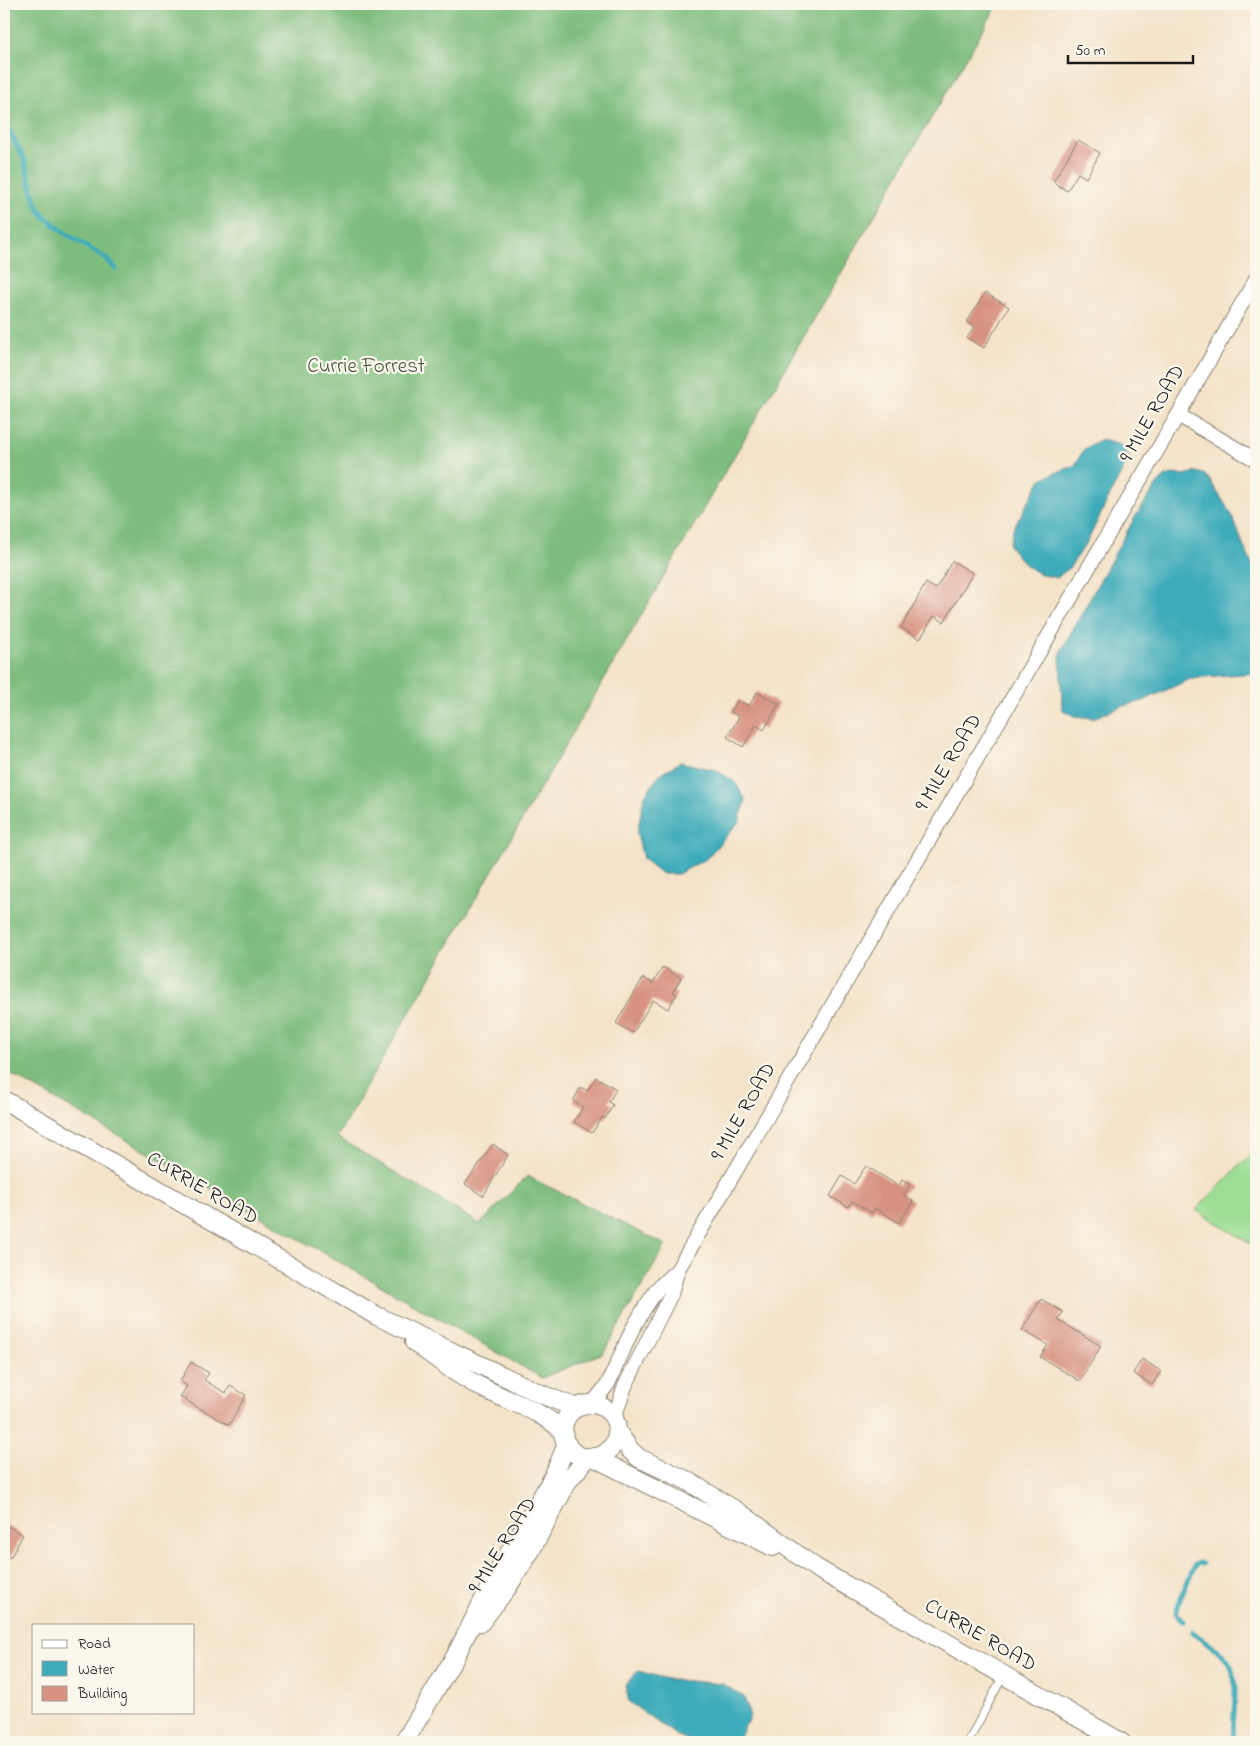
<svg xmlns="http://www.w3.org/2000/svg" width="1260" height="1746" font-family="'Indie Flower',sans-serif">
	<rect width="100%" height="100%" fill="#fbf7ec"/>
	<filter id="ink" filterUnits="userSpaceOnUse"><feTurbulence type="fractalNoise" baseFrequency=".02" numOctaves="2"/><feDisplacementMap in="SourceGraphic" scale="10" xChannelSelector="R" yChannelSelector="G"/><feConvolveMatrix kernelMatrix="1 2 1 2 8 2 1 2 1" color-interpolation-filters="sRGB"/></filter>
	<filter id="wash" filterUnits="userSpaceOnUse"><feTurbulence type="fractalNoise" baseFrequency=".0096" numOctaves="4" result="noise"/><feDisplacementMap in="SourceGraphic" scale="20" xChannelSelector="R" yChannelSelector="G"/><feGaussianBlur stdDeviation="1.12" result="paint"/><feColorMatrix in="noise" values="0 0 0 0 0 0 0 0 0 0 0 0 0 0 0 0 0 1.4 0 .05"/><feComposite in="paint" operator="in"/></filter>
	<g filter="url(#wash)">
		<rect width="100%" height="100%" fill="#f4e3c9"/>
		<path fill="#9dde94" stroke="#5c7d58" d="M1256,1149V1247L1196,1210Z"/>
		<path fill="#7ebd7e" stroke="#4d6c4d" d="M4,4H998L337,1137L480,1224L527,1176L666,1245L603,1353L542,1378L4,1070Z"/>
		<path fill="#3cabba" stroke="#2c646b" d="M1101,440L1121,445L1129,457L1086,544L1070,567L1057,578C1030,573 1025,566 1009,545L1014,527L1041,479L1075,465L1084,449Z
			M1196,472L1204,474L1209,479L1216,490L1232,515L1244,547L1256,572V673L1203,677L1190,679L1143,701L1123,706L1093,718L1074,716L1063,710L1062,706L1060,656L1062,649L1135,517L1158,483L1166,476L1172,474L1184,475Z
			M680,762L716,770L735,782L746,800L739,822L706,859L678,874H662L643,859L637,833L644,797L659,775Z
			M638,1671L667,1679L723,1684L744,1697L750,1716L737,1742H693L676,1735L629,1702L625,1685Z"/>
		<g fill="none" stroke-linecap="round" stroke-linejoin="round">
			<path stroke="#3cabba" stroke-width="5" d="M4,122L24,159L33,193L38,208L44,216L65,233L105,258L116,269
				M1183,1621L1176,1613L1180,1599L1195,1565L1199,1563L1202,1564
				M1193,1632C1203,1641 1216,1648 1224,1656C1244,1675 1230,1716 1234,1742"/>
		</g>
		<g id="blocks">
			<path fill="#d79280" d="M1078,140L1100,153L1086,178L1078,173L1067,191L1053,182Z
				M985,293L1009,307L984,348L967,338L975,326L967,322Z
				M952,561L973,573L944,622L934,616L920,639L901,628L926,583L936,589Z
				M757,692L779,704L764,730L756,725L743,747L727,737L739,717L731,712L738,700L749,706Z
				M663,967L681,978L673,992L677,994L668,1009L653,1000L633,1033L616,1023L643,978L653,983Z
				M596,1077L616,1089L609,1102L613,1105L605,1119L602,1117L592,1133L574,1122L583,1107L573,1101L581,1087L587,1091Z
				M493,1144L508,1155L483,1196L465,1184Z
				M866,1166L899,1186L902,1180L910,1185L903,1195L913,1201L899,1223L875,1208L872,1213L852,1201L848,1207L830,1196L842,1176L854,1184Z
				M1041,1299L1063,1312L1058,1320L1101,1346L1080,1381L1040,1357L1048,1345L1022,1330Z
				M1142,1359L1161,1371L1152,1385L1133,1373Z
				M191,1362L209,1373L204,1380L226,1393L230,1386L246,1395L229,1425L180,1397L187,1386L180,1381Z
				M4,1524L23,1535L10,1558L4,1554Z"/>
		</g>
	</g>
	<g filter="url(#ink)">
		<use href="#blocks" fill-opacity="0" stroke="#888072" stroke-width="1"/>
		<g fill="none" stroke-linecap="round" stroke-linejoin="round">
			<defs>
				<path id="service" d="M968,1742L1003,1676"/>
				<path id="minor" d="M1178,415L1256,460
					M592,1404L608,1384L632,1330L644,1309L658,1288L677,1270
					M614,1418L625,1386L671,1294L678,1269L1178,415L1256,279"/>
				<path id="tertiary" d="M4,1100L377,1316L543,1395L577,1408
					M414,1342C437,1359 460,1377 485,1389C512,1403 541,1410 564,1432
					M563 1431a27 27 0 1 1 54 0a27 27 0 1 1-54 0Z
					M617,1431L630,1450L639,1458L686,1480L740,1513L816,1568L1121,1742
					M593,1457L773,1547
					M481,1622L507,1588L530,1552L568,1481L588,1457
					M404,1742L455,1657L494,1579L553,1477L567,1444"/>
			</defs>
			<use href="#service" stroke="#888072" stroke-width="9"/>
			<use href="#minor" stroke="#888072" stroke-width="16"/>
			<use href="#tertiary" stroke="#888072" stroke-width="20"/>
			<use href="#service" stroke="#fff" stroke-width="7"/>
			<use href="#minor" stroke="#fff" stroke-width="14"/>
			<use href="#tertiary" stroke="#fff" stroke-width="18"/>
		</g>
	</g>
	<g text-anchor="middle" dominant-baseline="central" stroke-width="4.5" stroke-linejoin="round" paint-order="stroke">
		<g font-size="21" fill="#435640" stroke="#fbf7ec">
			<text x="366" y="367">Currie Forrest</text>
		</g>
		<g font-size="21" fill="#1c1c1c" stroke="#fbf7ec">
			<text transform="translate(1153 414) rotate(-60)">9 MILE ROAD</text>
			<text transform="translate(949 763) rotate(-59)">9 MILE ROAD</text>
			<text transform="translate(744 1112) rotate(-60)">9 MILE ROAD</text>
			<text transform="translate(202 1189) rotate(30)">CURRIE ROAD</text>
			<text transform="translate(503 1546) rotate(-58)">9 MILE ROAD</text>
			<text transform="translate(980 1636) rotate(30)">CURRIE ROAD</text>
		</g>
	</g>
	<rect width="1260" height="1746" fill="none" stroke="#fbf7ec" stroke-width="20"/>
	<rect x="32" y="1624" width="162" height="90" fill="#fbf7ec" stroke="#a29f99"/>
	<rect x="42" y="1640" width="25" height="8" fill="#ffffff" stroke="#a29f99"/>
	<text x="78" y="1648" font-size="15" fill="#1c1c1c">Road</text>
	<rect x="42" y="1661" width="25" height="15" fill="#3cabba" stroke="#a29f99"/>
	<text x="78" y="1674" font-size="15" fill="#1c1c1c">Water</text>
	<rect x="42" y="1686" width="25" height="15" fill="#d79280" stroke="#a29f99"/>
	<text x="78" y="1698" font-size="15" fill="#1c1c1c">Building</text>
	<path d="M1068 55v8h125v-8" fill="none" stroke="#1c1c1c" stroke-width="2.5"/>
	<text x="1075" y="55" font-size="15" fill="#1c1c1c" stroke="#fbf7ec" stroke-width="4" paint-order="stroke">50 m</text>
</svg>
